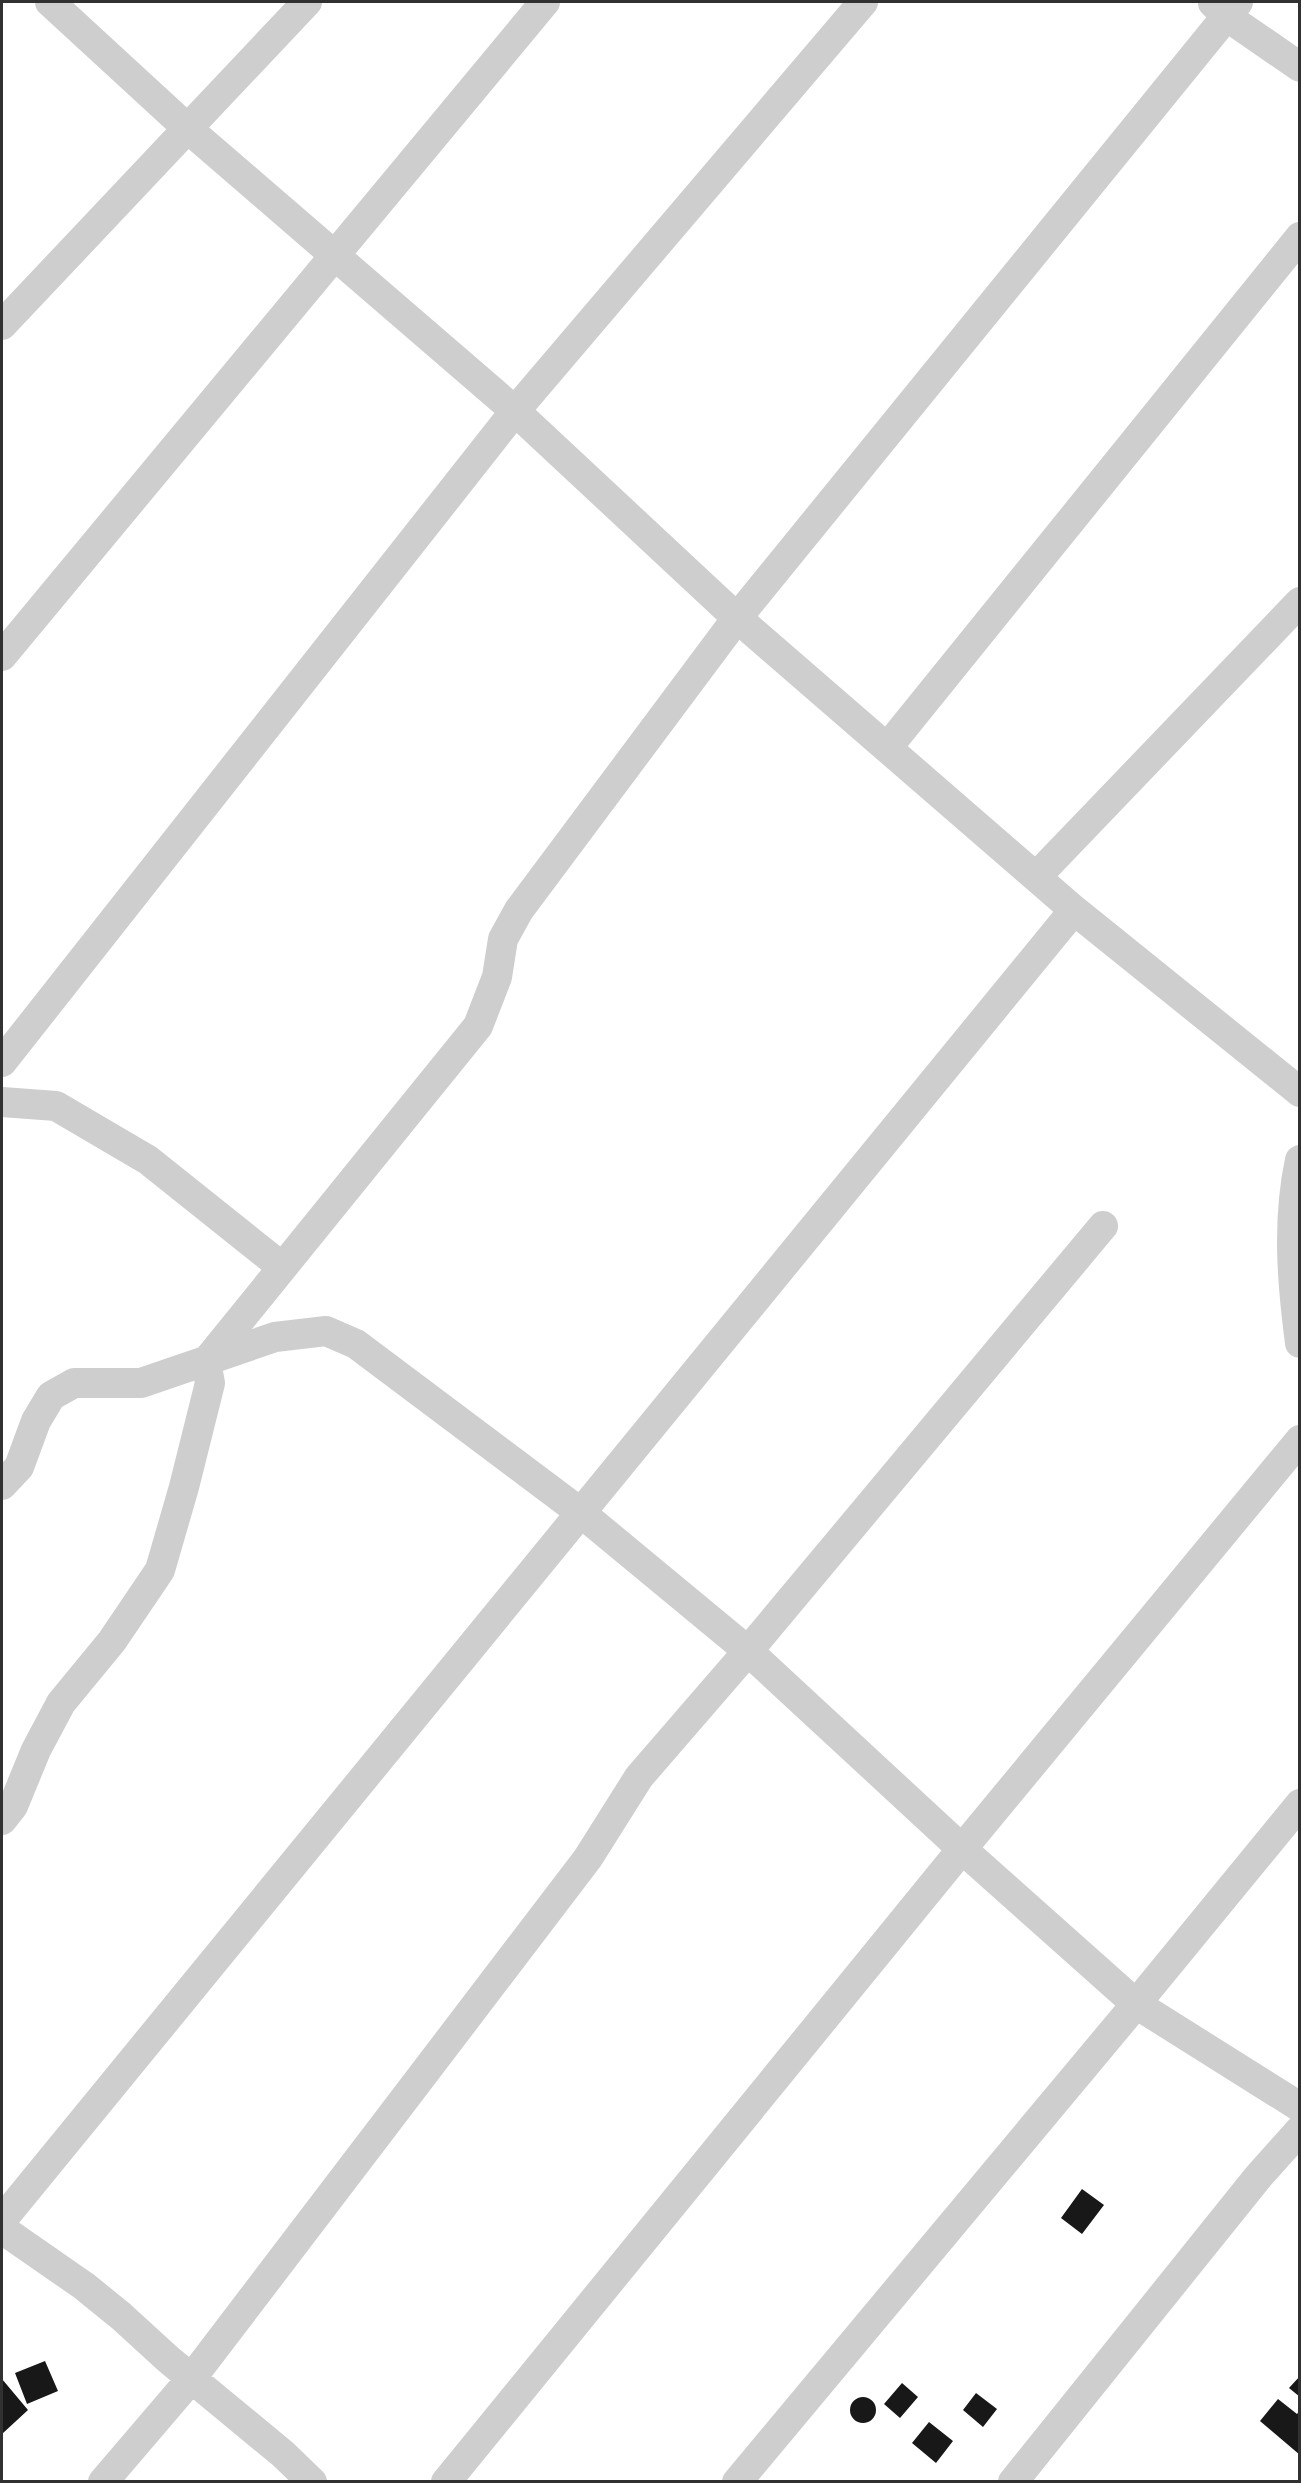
<svg xmlns="http://www.w3.org/2000/svg" width="1301" height="2483" font-family="Cabin,sans-serif">
	<rect width="100%" height="100%" fill="#fff"/>
	<path fill="#181818" d="M1082,2189L1104,2205L1082,2234L1061,2218Z
		M45,2361L58,2391L27,2404L15,2373Z
		M1300,2376V2397L1289,2388Z
		M2,2379L28,2410L2,2434Z
		M902,2383L918,2397L900,2418L884,2404Z
		M976,2393L997,2409L983,2427L963,2410Z
		M850 2410a13 13 0 1 1 26 0a13 13 0 1 1-26 0Z
		M1278,2399L1297,2414L1300,2410V2455L1260,2421Z
		M929,2422L953,2441L936,2463L912,2443Z"/>
	<g fill="none" stroke-linecap="round" stroke-linejoin="round">
		<path stroke="#cecece" stroke-width="30" d="M50,2L187,128L515,411L737,618L1238,2
			M1213,3L1226,16L1300,67
			M2,325L307,2
			M2,656L545,2
			M887,748L1300,237
			M1036,877L1300,602
			M2,1062L515,411L863,2
			M2,1102L56,1106L148,1160L282,1267
			M1300,1160C1287,1221 1292,1282 1300,1343
			M2,1485L19,1467L36,1421L51,1396L74,1383H141L275,1337L326,1331L356,1344L580,1512L748,1651L962,1849L1136,2004L1300,2107
			M2,1820L13,1806L36,1750L61,1703L112,1641L160,1570L184,1487L210,1383L206,1362L478,1026L497,977L503,939L519,910L737,618L1074,910L1300,1092
			M2,2220L1074,910
			M2,2229L84,2286L121,2316L168,2359L283,2454L312,2482
			M103,2482L191,2379L588,1858L639,1777L748,1651L1103,1226
			M446,2482L962,1849L1300,1440
			M737,2482L1136,2004L1300,1804
			M1013,2482L1258,2177L1300,2130"/>
	</g>
	<rect width="1301" height="2483" fill="none" stroke="#313131" stroke-width="6"/>
</svg>
